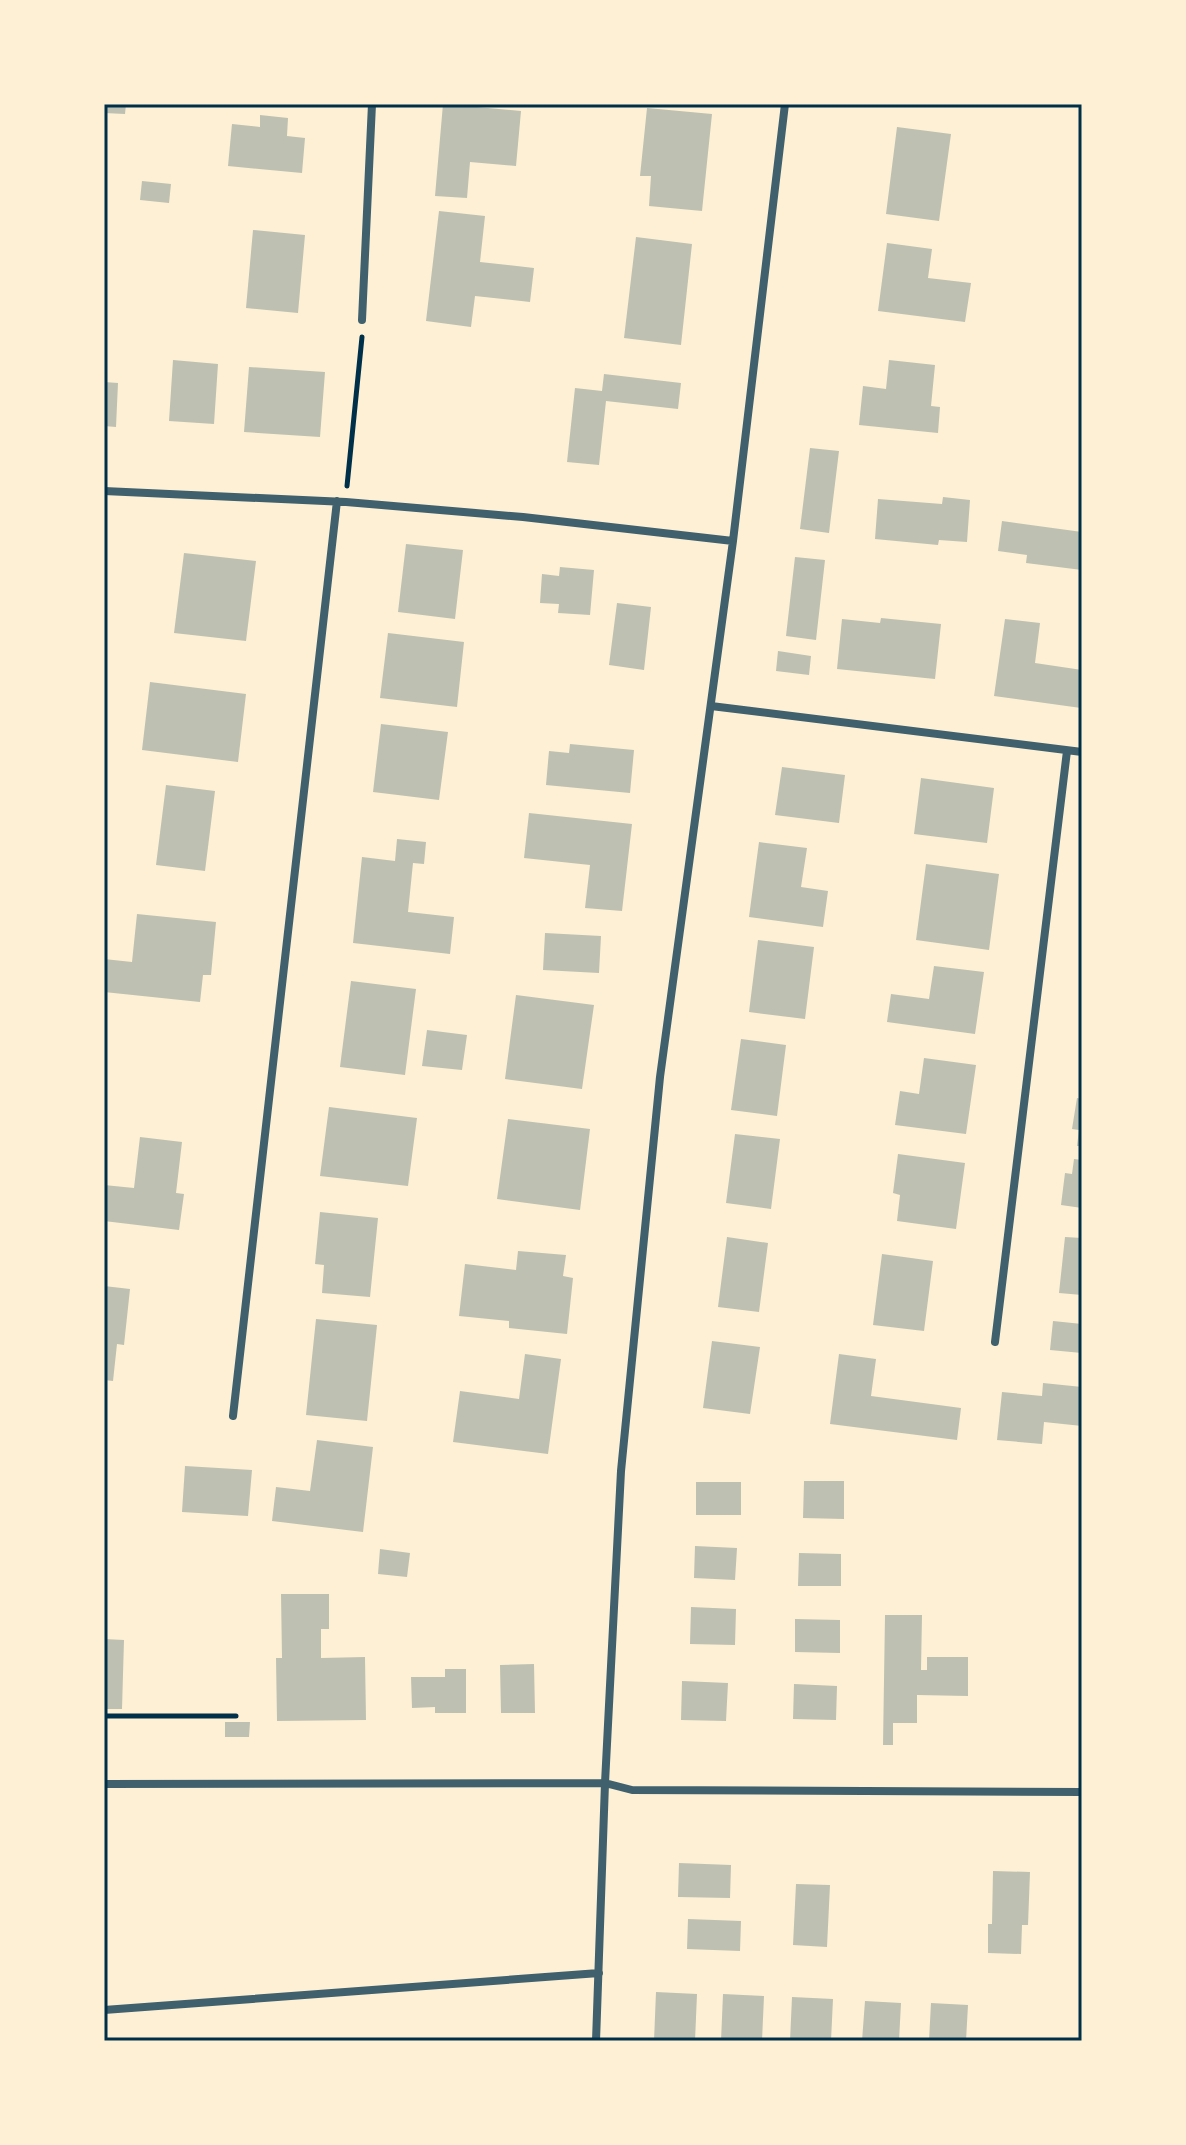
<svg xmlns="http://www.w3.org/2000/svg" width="1186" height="2145" font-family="'Playfair Display',serif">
	<rect width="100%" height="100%" fill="#fdf0d5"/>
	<path fill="#bec0b2" d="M104,104H126L125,114L104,113Z
		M443,104L521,111L516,166L470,162L467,198L435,196Z
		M647,108L712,114L702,211L649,206L651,176H640Z
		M260,115L288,118L287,136L305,138L302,173L228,166L232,124L260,127Z
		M897,127L951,134L939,221L886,214Z
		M142,181L171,184L169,203L140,200Z
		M439,211L485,216L480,262L534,268L530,302L475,296L471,327L426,321Z
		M253,230L305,235L298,313L246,308Z
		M636,237L692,244L681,345L624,338Z
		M887,243L932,249L928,278L971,283L965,322L878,311Z
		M173,360L218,364L214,424L169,421Z
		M889,360L935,365L931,406L940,407L938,433L859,425L863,386L886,389Z
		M249,367L325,372L320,437L244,432Z
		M604,374L681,383L678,409L606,401L599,465L567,462L575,388L602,391Z
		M104,382L118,383L116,427L104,426Z
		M810,448L839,451L829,533L800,529Z
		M943,497L970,500L967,542L939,540L938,545L875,539L878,499L942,504Z
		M1002,521L1082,532V570L1026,563L1027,555L998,551Z
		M406,544L463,550L455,619L398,612Z
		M184,553L256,561L246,641L174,633Z
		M795,557L825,560L816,640L786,636Z
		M560,567L594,570L590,615L558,613L559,604L540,603L542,574L559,576Z
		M617,603L651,607L644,670L609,665Z
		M881,618L941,624L935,679L837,669L842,619L880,623Z
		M1005,619L1040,623L1035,663L1082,670L1081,708L994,696Z
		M388,633L464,642L457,707L380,698Z
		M778,651L811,656L809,675L776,671Z
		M150,682L246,694L238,762L142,750Z
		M381,724L448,732L439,800L373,792Z
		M570,744L634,750L630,793L546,785L549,751L569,753Z
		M782,767L845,775L839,823L775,815Z
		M921,778L994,788L987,843L914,834Z
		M166,785L215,791L205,871L156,865Z
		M529,813L632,824L622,911L585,908L590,865L524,858Z
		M397,839L426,842L424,864L413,863L408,912L454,917L450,954L353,943L362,857L395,861Z
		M759,842L807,848L801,887L828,891L823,927L749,917Z
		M926,864L999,874L989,950L916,940Z
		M137,914L216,922L211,975H203L200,1002L104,992V959L132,962Z
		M545,933L601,936L599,973L543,970Z
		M758,940L814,947L805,1019L749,1012Z
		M934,966L984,972L975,1034L887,1022L891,994L929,999Z
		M351,981L416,989L405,1075L340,1067Z
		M516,995L594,1005L582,1089L505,1079Z
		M427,1030L467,1035L462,1070L422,1066Z
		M741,1039L786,1045L777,1116L731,1110Z
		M924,1058L976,1065L966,1134L895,1125L900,1091L919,1094Z
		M1077,1098L1082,1099V1146H1077L1079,1130L1072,1129Z
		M329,1107L417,1118L408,1186L320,1176Z
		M508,1119L590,1129L580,1210L497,1199Z
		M735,1134L780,1139L771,1209L726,1203Z
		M140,1137L182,1142L176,1193L184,1194L179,1230L104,1221V1185L134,1188Z
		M898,1154L965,1163L956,1229L897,1221L900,1195L893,1193Z
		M1074,1159L1082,1160V1208L1061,1205L1065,1173L1072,1174Z
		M320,1212L378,1218L370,1297L322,1293L324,1265L315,1264Z
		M727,1237L768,1243L759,1312L718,1307Z
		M1065,1237L1082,1238V1295L1059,1293Z
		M518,1251L566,1255L563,1276L573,1278L567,1334L509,1328V1321L459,1316L465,1264L516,1270Z
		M882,1254L933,1261L924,1331L873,1325Z
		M104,1286L130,1289L124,1345L117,1344L113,1381L104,1380Z
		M316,1319L377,1325L367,1421L306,1415Z
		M1053,1321L1082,1324V1353L1050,1350Z
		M712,1341L760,1347L750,1414L703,1408Z
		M525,1354L561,1359L548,1454L453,1442L460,1391L519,1399Z
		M839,1354L876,1359L871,1396L961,1408L957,1440L830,1424Z
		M1043,1383L1082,1387V1426L1044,1422L1042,1444L997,1440L1002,1392L1042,1396Z
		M317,1440L373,1447L363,1532L272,1521L276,1487L310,1491Z
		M185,1466L252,1470L248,1516L182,1512Z
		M804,1481H844V1519L803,1518Z
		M696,1482H741V1515H696Z
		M695,1546L737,1548L735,1580L694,1578Z
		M380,1549L410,1553L407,1577L378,1574Z
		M799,1553L841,1554V1586H798Z
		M281,1594H329V1629H321V1658L365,1657L366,1720L277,1721L276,1658H282Z
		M691,1607L736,1609L735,1645L690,1644Z
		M885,1615H922L921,1670H927V1657H968V1696L917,1695V1723H893V1745H883Z
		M795,1619L840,1620V1653L795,1652Z
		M104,1639L124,1640L122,1709H104Z
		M534,1664L535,1713H501L500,1665Z
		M445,1669H466V1713H435V1707L412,1708L411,1677H445Z
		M682,1681L728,1683L726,1721L681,1720Z
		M794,1684L837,1686L836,1720L793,1719Z
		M225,1722H250L249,1737H225Z
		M679,1863L731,1865L730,1898L678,1897Z
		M993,1871L1030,1872L1028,1925H1022L1021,1954L988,1953V1924H992Z
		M796,1884L830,1885L827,1947L793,1945Z
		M688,1919L741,1921L740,1951L687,1949Z
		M656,1992L697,1994L695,2041H654Z
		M723,1994L764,1996L762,2041H721Z
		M792,1997L833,1999L831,2041H790Z
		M865,2001L901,2003L899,2041H862Z
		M931,2003L968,2005L966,2041H929Z"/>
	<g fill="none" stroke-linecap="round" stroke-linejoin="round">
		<path stroke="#003049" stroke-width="5" d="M347,486L362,337
			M104,1716H236"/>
		<path stroke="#3f606c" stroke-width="8" d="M362,320L372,104
			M104,491L346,502L523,517L733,541
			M711,706L1082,752
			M995,1342L1067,751
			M233,1416L337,501
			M104,1784L605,1783L632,1790L1082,1792
			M104,2010L599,1973
			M596,2041L605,1783L621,1471L660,1077L733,541L785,104"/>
	</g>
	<rect width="1186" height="2145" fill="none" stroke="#fdf0d5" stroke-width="212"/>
	<rect x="106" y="106" width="974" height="1933" fill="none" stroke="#003049" stroke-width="3"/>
</svg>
